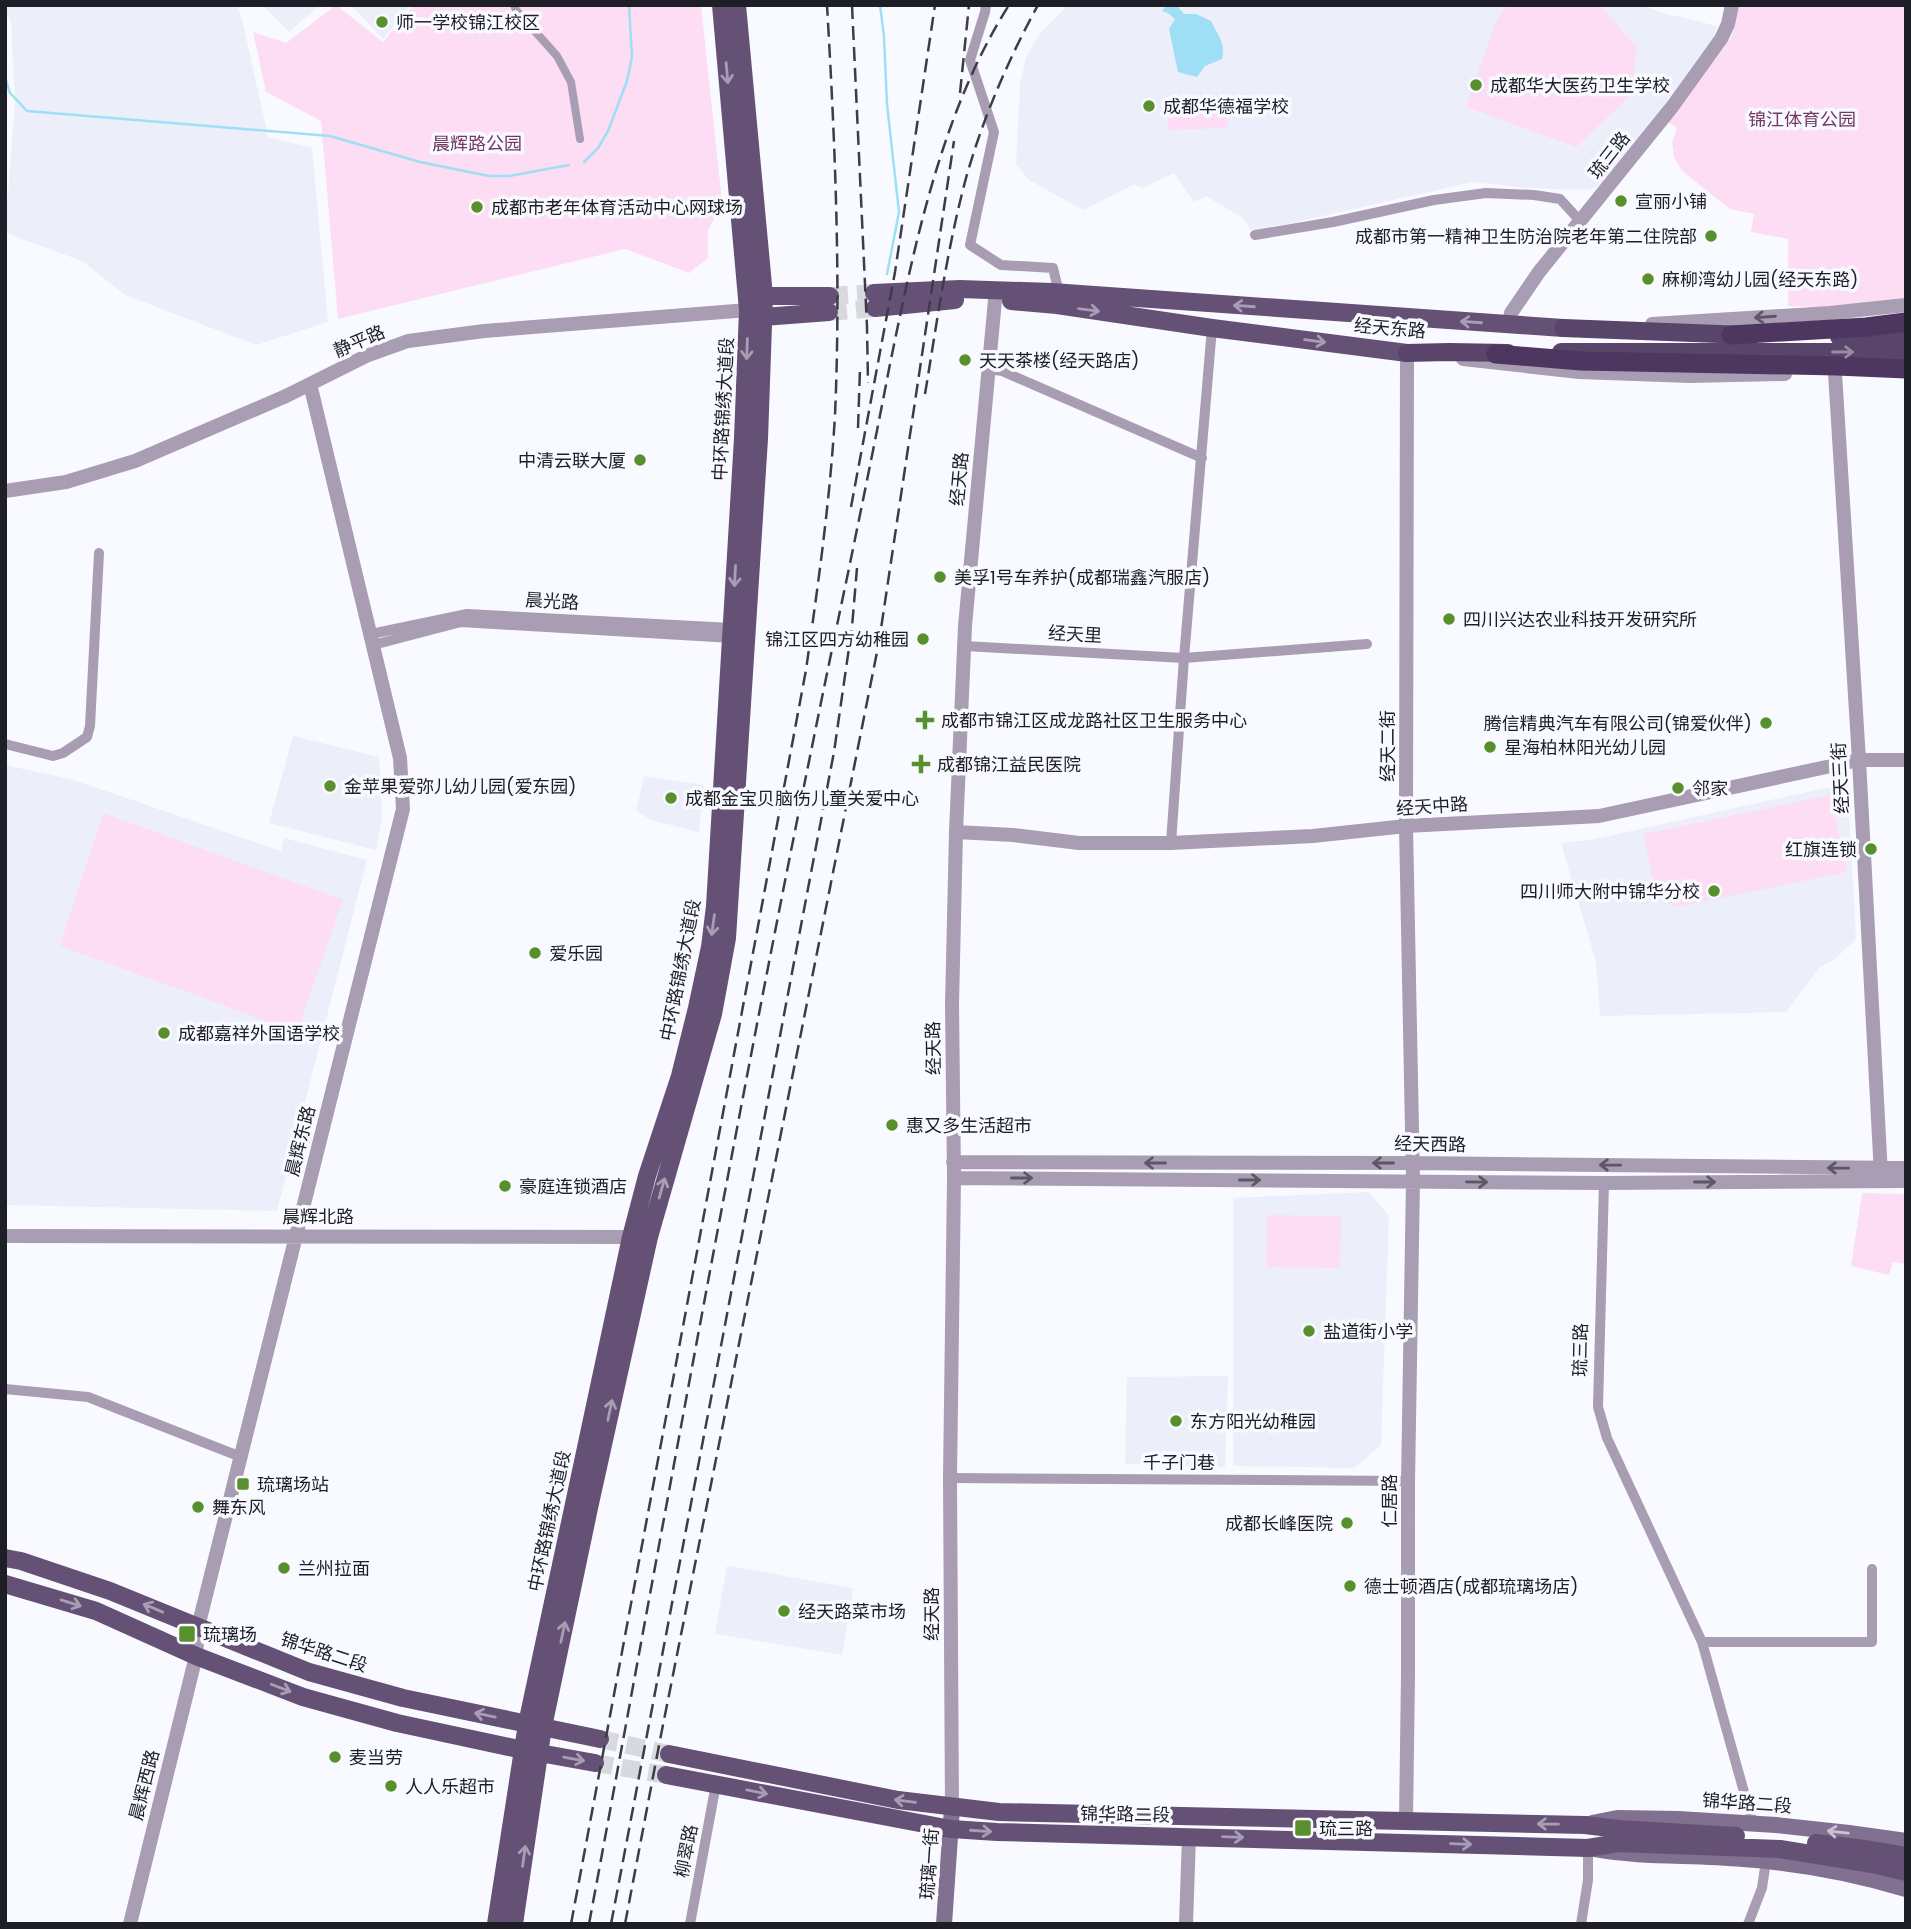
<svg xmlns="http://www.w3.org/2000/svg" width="1911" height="1929" font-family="Poppins,'Noto Sans SC',sans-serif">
	<rect width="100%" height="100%" fill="#f9faff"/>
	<path fill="#eceefa" d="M5,5H237L243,23L268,137L312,148L328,322L256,345L125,295L82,261L11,235L5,231L15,103L11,22L5,10Z
		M262,5H320L289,32Z
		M351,5H411L383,39Z
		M1068,5H1641L1664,13L1717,26L1713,38L1607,183L1589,190L1524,188L1473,182L1292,223L1250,230L1243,218L1206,196L1194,202L1174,173L1143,188L1133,185L1083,210L1029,180L1016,164L1020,85L1026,57L1040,33Z
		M293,736L379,757L382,815L376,850L269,823Z
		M5,765L74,780L281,851L284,838L367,860L277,1211L5,1205Z
		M644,776L704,785L699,832L651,820L636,811Z
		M1839,785L1848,792L1856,939L1835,959L1820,967L1786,1012L1600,1016L1596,962L1561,843L1591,840Z
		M1369,1192L1389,1216L1381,1445L1354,1468L1233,1466V1198Z
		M1228,1376L1225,1467L1125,1464L1127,1377Z
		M727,1566L853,1588L842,1655L715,1634Z"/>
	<path fill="#fdddf3" d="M336,5L383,42L414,5H701L722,202L708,231V258L689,273L625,249L338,319L321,121L266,92L253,32L286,43Z
		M1506,5H1600L1637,48L1630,96L1576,147L1466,107L1495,23Z
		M1738,5H1906V310L1788,306V239L1751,232L1754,214L1730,209L1682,171L1674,157L1672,142L1677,128L1667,121L1723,49L1732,35Z
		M1227,102L1228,128L1168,130V103Z
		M1831,795L1847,872L1677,907L1656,897L1644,834Z
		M103,813L343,900L297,1032L60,946Z
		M1862,1193L1906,1194V1264L1893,1262L1889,1275L1851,1266Z
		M1267,1215L1341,1216L1340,1268L1266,1267Z"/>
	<path fill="#9edff6" d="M1167,5H1179V8L1184,14H1196L1211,21C1218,36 1226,42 1222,59L1205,66L1197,77L1178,72L1169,29L1175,19L1168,13L1162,11Z"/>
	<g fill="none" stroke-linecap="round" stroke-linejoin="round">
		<path stroke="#9edff6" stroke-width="2.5" d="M880,5L884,37L887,104L899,212L887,274
			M5,77L10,93L27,111L330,136L420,162L489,176H509L569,165
			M584,162L598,148L608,131L627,81L632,57L629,5"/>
		<path stroke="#d8d9de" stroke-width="18" stroke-dasharray="18 9" stroke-linecap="butt" d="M830,296L874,293
			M829,312L875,308
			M600,1739L669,1754
			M595,1763L666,1775"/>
		<path stroke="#a89db2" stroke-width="8" d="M514,5L516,10L557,56L571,82L580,139"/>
		<path stroke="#a89db2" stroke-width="10" d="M986,5L985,12L970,60L994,132L970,245L1001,265L1053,268L1059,293
			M1255,235L1333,222L1434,200L1486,193L1534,195L1560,199L1581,222
			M989,369L1002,371L1202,458
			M371,634L467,614L732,628
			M373,645L461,622L732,638
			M965,646L1184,658L1367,644
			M5,744L53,756L63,753L87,737L90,726L99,553
			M1171,843L1184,658L1212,328
			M1604,1183L1598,1407L1607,1438L1702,1642L1753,1824
			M5,1389L88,1397L241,1457
			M950,1478L1408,1481
			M1702,1642H1872V1569
			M690,1924L716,1784
			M1581,1924L1588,1880V1848
			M1748,1924L1762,1888L1766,1861"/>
		<path stroke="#a89db2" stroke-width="14" d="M1509,324L1511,313L1539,272L1672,107L1721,39L1728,24L1732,5
			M1652,324L1830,313L1906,305
			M1463,359L1579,372L1690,376L1785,374
			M1835,373L1859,760L1881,1175
			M5,491L66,482L135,461L286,396L366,356L408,341L484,331L748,310
			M956,832L1013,835L1079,843H1171L1313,836L1406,826L1599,816L1859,760H1906
			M953,1162L1412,1163L1906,1168
			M954,1178L1604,1183L1906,1181
			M5,1236L631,1237
			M952,1808L950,1478L954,1178L952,1004L956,832L965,626L996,289
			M1406,1821L1408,1675V1481L1413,1181L1406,826L1407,353L1415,354
			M130,1924L196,1656L198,1627L403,809L400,758L310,384
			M1186,1924L1189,1836"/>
		<path stroke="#81708f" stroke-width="16" d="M1592,1823L1617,1818L1678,1819L1776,1825L1849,1833L1906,1841
			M1594,1849C1643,1858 1693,1854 1743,1859C1798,1863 1853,1873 1906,1889
			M944,1924L952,1808"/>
		<path stroke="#655175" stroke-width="18" d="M874,293L960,289L1052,292L1563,328
			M1011,301L1057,305L1212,328L1407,353
			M875,308L955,300
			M829,312L763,317L748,310L764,296H830
			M5,1558L21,1561L110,1591L309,1672L403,1698L600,1739
			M5,1584L96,1611L196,1656L303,1697L397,1723L523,1750L595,1763
			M669,1754L898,1800L999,1812L1585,1825L1618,1829L1736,1836
			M666,1775L951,1829L997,1832L1588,1848L1618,1843L1780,1849L1872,1864L1906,1872
			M1816,1843L1864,1849L1906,1856
			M496,1924L527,1724L631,1237L647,1176L680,1076L697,1008L710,947L715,906L743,438L748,310L721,5
			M514,1924L543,1727L589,1508L649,1237L713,1014L727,938L759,439L764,296L737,5"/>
		<path stroke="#59446a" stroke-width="18" d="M1563,328L1745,335
			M1839,337H1906
			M1561,352H1906
			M1407,353L1449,352L1508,353"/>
		<path stroke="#4d365f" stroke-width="19" d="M1731,335L1866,327L1906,322
			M1496,354L1581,361L1837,366L1906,369"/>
		<path stroke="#3c3d45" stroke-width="2.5" stroke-dasharray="14 7" stroke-linecap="butt" d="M852,5L867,327L868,383
			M960,93L969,5
			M925,394C937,322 947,249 966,178C983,118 1008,60 1038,5
			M858,428L860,369
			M851,507L895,272L935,5
			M571,1924L806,670C818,585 830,501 835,415C841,279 835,142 827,5
			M589,1924C673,1473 753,1022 848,573C862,505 876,437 889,369C914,247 941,112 1009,5
			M611,1924L834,752L852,627L857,568
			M625,1924L661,1735L879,642L954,141"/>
	</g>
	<defs><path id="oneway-shaft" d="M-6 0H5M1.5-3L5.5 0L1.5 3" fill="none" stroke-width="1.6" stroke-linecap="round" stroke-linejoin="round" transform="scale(1.75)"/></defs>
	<g stroke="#a89db3">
		<use href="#oneway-shaft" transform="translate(727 73) rotate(85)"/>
		<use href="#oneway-shaft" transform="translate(1244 306) rotate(-176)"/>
		<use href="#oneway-shaft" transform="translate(1089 310) rotate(8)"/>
		<use href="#oneway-shaft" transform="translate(1471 322) rotate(-176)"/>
		<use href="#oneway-shaft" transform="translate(1315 341) rotate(7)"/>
		<use href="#oneway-shaft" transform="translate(747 349) rotate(92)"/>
		<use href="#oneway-shaft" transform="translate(735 576) rotate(93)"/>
		<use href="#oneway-shaft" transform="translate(713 925) rotate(98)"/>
		<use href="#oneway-shaft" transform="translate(662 1188) rotate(-74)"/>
		<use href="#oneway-shaft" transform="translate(610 1410) rotate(-78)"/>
		<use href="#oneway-shaft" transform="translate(71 1603) rotate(17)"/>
		<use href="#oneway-shaft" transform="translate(153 1608) rotate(-157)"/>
		<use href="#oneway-shaft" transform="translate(563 1632) rotate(-78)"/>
		<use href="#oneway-shaft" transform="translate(281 1688) rotate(21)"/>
		<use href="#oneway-shaft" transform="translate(485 1715) rotate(-168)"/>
		<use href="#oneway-shaft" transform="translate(574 1759) rotate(10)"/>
		<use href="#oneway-shaft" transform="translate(757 1792) rotate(11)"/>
		<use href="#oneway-shaft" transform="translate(905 1801) rotate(-172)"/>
		<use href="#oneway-shaft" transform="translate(1548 1824) rotate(-179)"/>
		<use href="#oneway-shaft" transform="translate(981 1831) rotate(4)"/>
		<use href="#oneway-shaft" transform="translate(1233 1837) rotate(2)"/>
		<use href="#oneway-shaft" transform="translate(1461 1844) rotate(2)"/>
		<use href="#oneway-shaft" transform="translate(524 1856) rotate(-82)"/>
	</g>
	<g stroke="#5c5765">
		<use href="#oneway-shaft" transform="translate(1765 317) rotate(176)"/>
		<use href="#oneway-shaft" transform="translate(1155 1163) rotate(-180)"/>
		<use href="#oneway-shaft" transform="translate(1383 1163) rotate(-180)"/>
		<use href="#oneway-shaft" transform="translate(1610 1165) rotate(-179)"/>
		<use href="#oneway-shaft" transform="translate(1838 1168) rotate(-179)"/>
		<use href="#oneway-shaft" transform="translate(1022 1178)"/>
		<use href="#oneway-shaft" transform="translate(1250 1180)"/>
		<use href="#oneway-shaft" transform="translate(1477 1182) rotate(1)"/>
		<use href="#oneway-shaft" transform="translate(1705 1182)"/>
	</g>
	<use stroke="#998da6" href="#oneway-shaft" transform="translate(1843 352)"/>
	<use stroke="#c9c3d2" href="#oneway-shaft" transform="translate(1838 1832) rotate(-174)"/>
	<g fill="#57902d" stroke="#f9faff" stroke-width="2.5">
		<circle cx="382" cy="22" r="7"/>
		<circle cx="1476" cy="85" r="7"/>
		<circle cx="1149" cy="106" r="7"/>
		<circle cx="1621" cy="201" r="7"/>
		<circle cx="477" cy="207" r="7"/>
		<circle cx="1711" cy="236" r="7"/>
		<circle cx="1648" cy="279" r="7"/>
		<circle cx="965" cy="360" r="7"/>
		<circle cx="640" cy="460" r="7"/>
		<circle cx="940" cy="577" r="7"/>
		<circle cx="1449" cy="619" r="7"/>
		<circle cx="923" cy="639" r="7"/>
		<path d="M921.5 709.5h7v7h7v7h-7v7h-7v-7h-7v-7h7z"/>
		<circle cx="1766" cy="723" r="7"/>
		<circle cx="1490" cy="747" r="7"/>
		<path d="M917.5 753.5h7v7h7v7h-7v7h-7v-7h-7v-7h7z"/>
		<circle cx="330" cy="786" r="7"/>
		<circle cx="1678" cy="788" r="7"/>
		<circle cx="671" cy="798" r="7"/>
		<circle cx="1871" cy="849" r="7"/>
		<circle cx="1714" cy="891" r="7"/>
		<circle cx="535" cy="953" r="7"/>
		<circle cx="164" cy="1033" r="7"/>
		<circle cx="892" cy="1125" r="7"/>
		<circle cx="505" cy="1186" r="7"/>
		<circle cx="1309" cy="1331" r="7"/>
		<circle cx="1176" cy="1421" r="7"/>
		<rect x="236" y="1477" width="14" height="14" rx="3.5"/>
		<circle cx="198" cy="1507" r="7"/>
		<circle cx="1347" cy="1523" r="7"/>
		<circle cx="284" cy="1568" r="7"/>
		<circle cx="1350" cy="1586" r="7"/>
		<circle cx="784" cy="1611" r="7"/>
		<rect x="178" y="1625" width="18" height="18" rx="3.5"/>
		<circle cx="335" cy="1757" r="7"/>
		<circle cx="391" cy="1786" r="7"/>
		<rect x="1294" y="1819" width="18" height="18" rx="3.5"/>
	</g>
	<g text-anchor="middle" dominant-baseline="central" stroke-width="7" stroke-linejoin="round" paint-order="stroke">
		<g font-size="18" fill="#1d1e26" stroke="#f9faff" text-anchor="start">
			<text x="396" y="22">师一学校锦江校区</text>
			<text x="1490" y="85">成都华大医药卫生学校</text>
			<text x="1163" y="106">成都华德福学校</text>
			<text x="1635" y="201">宣丽小铺</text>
			<text x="491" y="207">成都市老年体育活动中心网球场</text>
			<text x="1697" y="236" text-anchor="end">成都市第一精神卫生防治院老年第二住院部</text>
			<text x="1662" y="279">麻柳湾幼儿园(经天东路)</text>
			<text x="979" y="360">天天茶楼(经天路店)</text>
			<text x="626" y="460" text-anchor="end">中清云联大厦</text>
			<text x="954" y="577">美孚1号车养护(成都瑞鑫汽服店)</text>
			<text x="1463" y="619">四川兴达农业科技开发研究所</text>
			<text x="909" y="639" text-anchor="end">锦江区四方幼稚园</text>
			<text x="941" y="720">成都市锦江区成龙路社区卫生服务中心</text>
			<text x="1752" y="723" text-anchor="end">腾信精典汽车有限公司(锦爱伙伴)</text>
			<text x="1504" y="747">星海柏林阳光幼儿园</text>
			<text x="937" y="764">成都锦江益民医院</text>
			<text x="344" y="786">金苹果爱弥儿幼儿园(爱东园)</text>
			<text x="1692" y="788">邻家</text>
			<text x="685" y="798">成都金宝贝脑伤儿童关爱中心</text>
			<text x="1857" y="849" text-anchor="end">红旗连锁</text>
			<text x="1700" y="891" text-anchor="end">四川师大附中锦华分校</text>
			<text x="549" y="953">爱乐园</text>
			<text x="178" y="1033">成都嘉祥外国语学校</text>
			<text x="906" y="1125">惠又多生活超市</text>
			<text x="519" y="1186">豪庭连锁酒店</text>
			<text x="1323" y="1331">盐道街小学</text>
			<text x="1190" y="1421">东方阳光幼稚园</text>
			<text x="257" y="1484">琉璃场站</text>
			<text x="212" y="1507">舞东风</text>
			<text x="1333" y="1523" text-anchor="end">成都长峰医院</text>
			<text x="298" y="1568">兰州拉面</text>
			<text x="1364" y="1586">德士顿酒店(成都琉璃场店)</text>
			<text x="798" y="1611">经天路菜市场</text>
			<text x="203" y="1634">琉璃场</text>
			<text x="349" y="1757">麦当劳</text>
			<text x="405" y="1786">人人乐超市</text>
			<text x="1319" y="1828">琉三路</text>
		</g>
		<g font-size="18" fill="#733763" stroke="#f9faff">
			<text x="1802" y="119">锦江体育公园</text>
			<text x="477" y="143">晨辉路公园</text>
		</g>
		<g font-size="18" fill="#1d1e26" stroke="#f9faff">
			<text transform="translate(1609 155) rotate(-52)">琉三路</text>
			<text transform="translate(1390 328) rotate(5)">经天东路</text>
			<text transform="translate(359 341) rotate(-23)">静平路</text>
			<text transform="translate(723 409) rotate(-87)">中环路锦绣大道段</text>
			<text transform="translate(959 479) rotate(-85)">经天路</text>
			<text transform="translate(552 601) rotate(3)">晨光路</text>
			<text transform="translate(1075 634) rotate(3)">经天里</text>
			<text transform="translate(1387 746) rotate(-90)">经天二街</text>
			<text transform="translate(1840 778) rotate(-93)">经天三街</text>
			<text transform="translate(1432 806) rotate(-4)">经天中路</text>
			<text transform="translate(680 970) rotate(-79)">中环路锦绣大道段</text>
			<text transform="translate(933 1048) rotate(-91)">经天路</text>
			<text transform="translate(300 1141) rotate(-76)">晨辉东路</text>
			<text transform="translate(1430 1144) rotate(1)">经天西路</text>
			<text x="318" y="1216">晨辉北路</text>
			<text transform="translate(1580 1350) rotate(-89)">琉三路</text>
			<text x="1179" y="1462">千子门巷</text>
			<text transform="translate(1389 1501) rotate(-90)">仁居路</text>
			<text transform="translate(549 1521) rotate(-78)">中环路锦绣大道段</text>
			<text transform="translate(931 1614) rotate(-90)">经天路</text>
			<text transform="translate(324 1652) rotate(18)">锦华路二段</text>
			<text transform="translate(144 1785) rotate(-76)">晨辉西路</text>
			<text transform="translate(1747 1803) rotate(4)">锦华路二段</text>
			<text transform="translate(1125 1814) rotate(1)">锦华路二段</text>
			<text transform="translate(686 1851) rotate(-79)">柳翠路</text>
			<text transform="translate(929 1864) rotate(-86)">琉璃一街</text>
		</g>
	</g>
	<rect width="1911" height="1929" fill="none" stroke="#1d1e26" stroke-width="14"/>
</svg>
